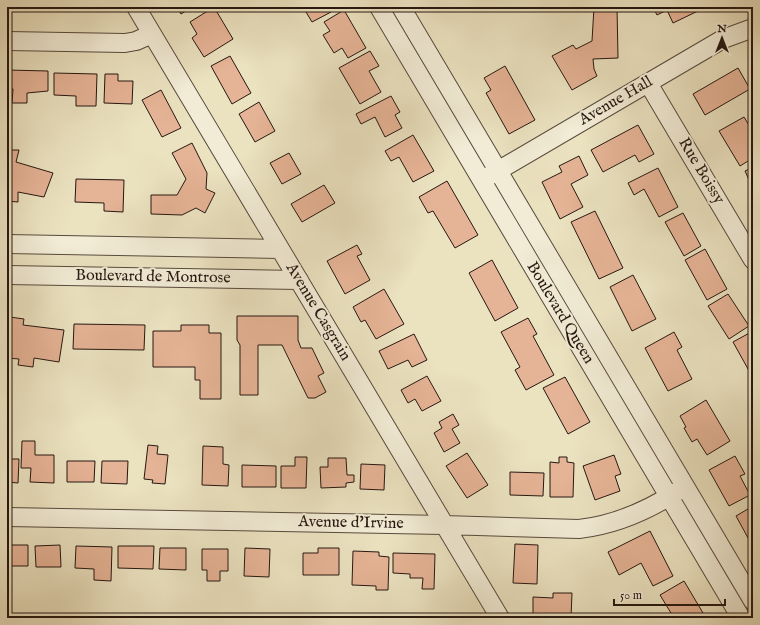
<svg xmlns="http://www.w3.org/2000/svg" width="760" height="625" font-family="'IM FELL English',serif">
	<rect width="100%" height="100%" fill="#ebe2c0"/>
	<filter id="stains"><feTurbulence type="fractalNoise" baseFrequency=".005" numOctaves="4"/><feColorMatrix values="0 0 0 0 .2 0 0 0 0 .09 0 0 0 0 .02 0 0 0 .5 -.17"/></filter>
	<radialGradient id="worn" r=".72"><stop offset=".6" stop-color="#630" stop-opacity="0"/><stop offset="1" stop-color="#630" stop-opacity=".3"/></radialGradient>
	<path fill="#e5b395" stroke="#261711" d="M55,7H91V8Z
		M177,7H192L181,14Z
		M214,7L233,39L204,57L192,38L197,34L190,22Z
		M303,7H329L331,12L312,22Z
		M594,7H617L618,58L593,59L594,69L597,76L572,90L552,56L573,45L576,49L592,41Z
		M653,7H698L700,10L673,23L667,10L657,15Z
		M344,10L366,48L348,58L342,48L334,53L323,35L330,31L324,22Z
		M370,51L379,66L369,71L381,92L360,104L339,68Z
		M230,56L251,93L232,104L211,66Z
		M505,66L535,120L509,134L486,93L491,90L484,78Z
		M738,68L750,89L705,115L693,94Z
		M7,70L48,71V91L27,93V103H12L13,89H7Z
		M54,73L97,74L96,106H76V96L54,95Z
		M105,74H118V81H133L132,104L104,103Z
		M161,90L181,128L162,137L142,100Z
		M391,96L400,112L395,115L402,128L385,137L375,117L361,124L356,114Z
		M259,102L275,131L255,142L239,114Z
		M744,117L753,132V158L740,166L719,131Z
		M638,125L654,154L639,162L635,155L603,172L591,150Z
		M413,135L434,171L413,182L399,157L391,161L385,151Z
		M192,143L207,173L206,189L215,193L205,213L196,208L182,215L151,214V195H177L186,179L172,153Z
		M7,150H19L16,162L53,173L44,197L18,192V202L7,201Z
		M289,153L301,174L282,184L270,163Z
		M579,156L588,175L571,184L583,207L560,219L542,182L562,172L559,166Z
		M753,167V189L745,171Z
		M658,168L678,207L659,217L644,189L634,195L628,183Z
		M76,179L124,180L123,212L104,211V203L75,202Z
		M447,181L478,235L455,248L433,211L428,213L419,197Z
		M324,185L335,203L302,222L291,204Z
		M595,211L623,268L599,279L571,222Z
		M683,213L701,246L684,256L665,222Z
		M357,245L362,254L357,256L370,280L345,294L327,261Z
		M705,249L727,289L707,300L685,260Z
		M492,260L518,308L495,321L469,273Z
		M633,275L656,319L632,331L610,287Z
		M384,289L404,324L376,339L365,320L361,322L353,307Z
		M728,294L749,326L729,339L708,306Z
		M237,316H298V340L301,348H312L324,373L318,376L326,392L315,398H308L282,345H258V395H240V345L237,340Z
		M10,317L24,319L23,325L64,330L59,362L34,358L33,367L18,365L19,359L7,358V337Z
		M528,318L537,334L533,336L554,375L526,390L515,370L520,367L501,332Z
		M74,324L145,325L144,350L73,349Z
		M181,325H209V333H221V399H200V380H195V367H153V331H181Z
		M753,331V378L733,342Z
		M674,332L682,347L677,350L692,379L668,391L645,348Z
		M414,334L427,360L412,367L408,360L388,369L379,351Z
		M427,376L441,401L422,411L415,399L408,403L401,390Z
		M565,377L590,422L568,434L543,388Z
		M706,400L730,441L707,455L697,439L692,442L684,428L686,427L680,416Z
		M453,414L459,425L452,429L460,443L444,452L434,433L442,428L439,422Z
		M22,441H35V455H54V483L30,482L31,468H21Z
		M148,445L158,446L157,454L168,455L165,484L152,483L153,480L144,479Z
		M203,446L223,447V464L229,465L228,486L202,485Z
		M467,453L488,485L467,498L446,466Z
		M614,455L621,474L615,476L620,491L595,500L583,466Z
		M735,456L745,474L740,476L750,495L729,506L709,470Z
		M295,457H307L306,488H281V466H295Z
		M559,457H567V462L574,463L573,497H550V462L559,463Z
		M328,458H346L347,475H354V482L346,483V487L321,488L320,467H328Z
		M7,459H19L18,483L7,482Z
		M67,461H95L94,482H67Z
		M102,461H128L127,484L101,483Z
		M361,464L385,465L384,490L360,489Z
		M242,465L276,466V487H242Z
		M510,472L544,473L543,496L510,495Z
		M753,506V547L736,516Z
		M650,531L673,576L653,586L641,563L619,575L608,552Z
		M515,544L538,545L537,584L513,583Z
		M7,545H28V566H7Z
		M60,545L61,567H36L35,546Z
		M76,546L112,547L111,581L94,580V569L75,568Z
		M118,546H154L153,569L118,568Z
		M160,548H186V570L159,569Z
		M245,548L270,549L269,577L244,576Z
		M318,548H339V575H303V553H318Z
		M202,549H228V571H220V581H207V570H202Z
		M353,551L379,552V556L389,557L388,590H376V586L352,585Z
		M393,553L435,554L434,589H422L423,578H410V574L393,573Z
		M684,581L706,618H674L660,595Z
		M553,593H572L571,618H533V597L553,598Z"/>
	<g fill="none" stroke-linecap="round" stroke-linejoin="round">
		<defs>
			<path id="minor" d="M136,7L500,618
				M379,7L741,618
				M401,7L753,601
				M7,41L125,43L136,41L152,34
				M648,83L753,260
				M489,176L723,39L753,28
				M7,244L280,249
				M7,275L299,280
				M7,517L444,525L579,529C615,525 647,511 678,491"/>
		</defs>
		<use href="#minor" stroke="#574a3d" stroke-width="20"/>
		<use href="#minor" stroke="#f2ecd6" stroke-width="18"/>
	</g>
	<g text-anchor="middle" dominant-baseline="central" stroke-width="4" stroke-linejoin="round" paint-order="stroke">
		<g font-size="16" fill="#261711" stroke="#f2ecd6">
			<text transform="translate(616 101) rotate(-30)">Avenue Hall</text>
			<text transform="translate(701 171) rotate(59)">Rue Boissy</text>
			<text transform="translate(153 277) rotate(1)">Boulevard de Montrose</text>
			<text transform="translate(318 312) rotate(59)">Avenue Casgrain</text>
			<text transform="translate(560 313) rotate(59)">Boulevard Queen</text>
			<text transform="translate(351 523) rotate(1)">Avenue d'Irvine</text>
		</g>
	</g>
	<rect width="760" height="625" fill="none" stroke="#ebe2c0" stroke-width="24"/>
	<rect x="8" y="8" width="744" height="609" fill="none" stroke="#261711" stroke-width="2"/>
	<rect x="12" y="12" width="736" height="601" fill="none" stroke="#261711"/>
	<g transform="translate(722 38)" stroke="#f2ecd6" stroke-width="3" paint-order="stroke">
	<path d="M0-3L7 15L0 10L-7 15Z" fill="#261711"/>
	<text y="-6" font-size="11" font-weight="bold" text-anchor="middle" fill="#261711">N</text>
	</g>
	<path d="M614 599v6h111v-6" fill="none" stroke="#261711" stroke-width="2"/>
	<text x="620" y="599" font-size="12" fill="#261711" stroke="#f2ecd6" stroke-width="3" paint-order="stroke">50 m</text>
	<rect width="100%" height="100%" filter="url(#stains)"/>
	<rect width="100%" height="100%" fill="url(#worn)"/>
</svg>
